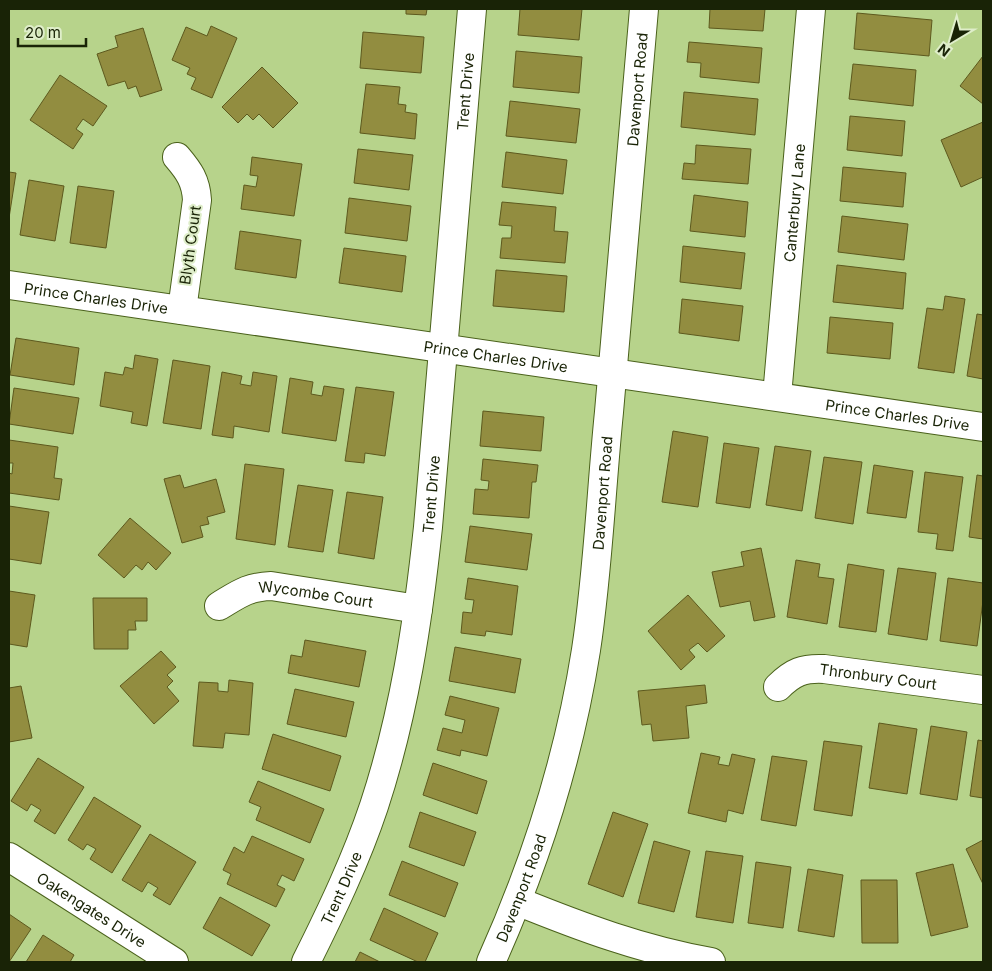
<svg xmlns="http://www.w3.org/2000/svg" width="992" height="971" font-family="Inter,sans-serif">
	<rect width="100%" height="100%" fill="#b7d38b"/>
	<path fill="#928d40" stroke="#5d591e" d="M406,9H427L426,15L406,14Z
		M520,9H582L579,40L518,35Z
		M710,9H765L763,31L709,28Z
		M857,13L932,20L929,56L854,49Z
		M211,26L237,38L212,98L191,89L196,78L187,74L190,68L172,60L186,27L207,36Z
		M143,28L162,90L140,97L136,86L128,89L125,81L108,86L97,54L118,47L115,36Z
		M363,32L424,37L421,73L360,68Z
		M689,42L762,48L759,83L700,77L701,63L687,62Z
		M516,51L582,57L579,93L513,87Z
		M983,56V104L960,86Z
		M853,64L916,70L913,106L849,99Z
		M262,67L298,103L273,128L259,114L253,120L247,114L238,123L222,107Z
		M60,75L107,106L93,126L83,119L76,129L83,134L73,149L30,120Z
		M366,84L400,87L398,104L406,105L405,112L417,114L415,139L360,133Z
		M684,92L758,99L755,135L681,127Z
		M510,101L580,109L576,143L506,136Z
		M850,116L905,121L902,156L847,150Z
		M983,122V177L961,187L941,140Z
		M696,145L751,149L748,184L682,179L684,163L695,164Z
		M358,149L413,155L409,190L354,183Z
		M506,152L567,160L563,194L502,187Z
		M252,157L302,164L294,216L241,209L244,185L256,187L258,176L250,175Z
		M843,167L906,173L903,207L840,201Z
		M9,172L16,173L9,218Z
		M29,180L64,186L55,241L20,235Z
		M78,186L114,191L106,248L70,243Z
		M694,195L748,202L745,237L690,231Z
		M349,198L411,206L407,241L345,233Z
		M502,202L556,207L554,231L568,232L565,263L500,258L502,238H511L512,226L499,225Z
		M842,216L908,224L904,260L838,252Z
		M240,231L301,240L296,278L235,269Z
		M683,246L745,253L741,289L680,282Z
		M344,248L406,256L402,292L339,283Z
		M837,265L906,273L903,309L833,302Z
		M496,270L567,276L564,312L493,306Z
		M945,296L965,299L954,373L918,368L927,308L943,310Z
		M682,299L743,306L739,341L679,333Z
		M977,314L983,315V379L967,376Z
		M830,317L893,323L890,359L827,353Z
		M16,338L79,348L74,385L10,375Z
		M135,355L158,359L147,426L131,423L133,412L100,406L105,372L123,375L125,367L133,369Z
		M173,360L210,366L201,429L163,423Z
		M222,372L242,376L240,384L251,386L253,372L277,376L269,432L234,426L233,438L212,435Z
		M290,378L313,382L311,394L322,396L324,386L344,389L336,441L282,433Z
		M356,387L394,392L385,456L365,453L364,463L345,461Z
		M14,388L79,398L73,434L9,424Z
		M483,411L544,417L541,451L480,446Z
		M673,431L708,437L698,507L662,502Z
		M9,440L58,447L54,478L62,479L59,500L9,493V473L12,474L13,463H9Z
		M724,443L759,448L750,508L716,503Z
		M775,446L811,451L802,511L766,505Z
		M824,457L862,462L853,524L815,518Z
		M483,459L538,465L536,482H532L529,518L473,514L475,489L488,490L489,481L481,480Z
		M245,464L284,469L275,545L236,539Z
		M874,465L913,471L906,518L867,513Z
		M925,472L963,477L953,551L936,549L938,534L918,532Z
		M180,475L184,488L216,479L225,512L207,517L209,524L200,526L203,537L182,543L164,479Z
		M977,475L983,476V539L969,537Z
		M298,485L333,490L323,552L288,547Z
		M347,492L383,497L374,559L338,553Z
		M9,506L49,512L41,564L9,559Z
		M130,518L171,553L156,570L148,562L142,570L136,565L124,578L98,555Z
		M470,526L532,534L527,570L465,562Z
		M761,548L775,617L754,621L750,601L720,607L712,572L744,566L741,552Z
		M796,560L820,564L818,577L834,579L827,624L787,617Z
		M848,564L884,570L876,632L839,627Z
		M898,568L936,573L927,640L888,634Z
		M468,578L518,586L512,635L486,631L485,636L461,633L463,612L472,613L474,600L465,599Z
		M948,578L983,583V601L977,646L940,641Z
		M9,591L35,595L27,647L9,644Z
		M688,595L725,636L707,652L698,643L689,650L695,657L681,670L648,631Z
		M93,598H147V621H135L136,630H128V649H94Z
		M305,640L366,651L359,687L288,673L291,655L302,657Z
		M455,647L521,659L515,693L449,681Z
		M161,651L176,667L167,675L173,681L167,687L179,701L154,724L120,686Z
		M229,680L253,683L249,735L225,733L223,748L193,746L199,682L218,683V691L228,692Z
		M705,685L707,703L686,706L689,738L653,741L651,724L642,725L638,691Z
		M21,686L32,738L9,742V688Z
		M295,689L354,702L346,737L287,724Z
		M450,696L499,708L487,756L461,750L460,756L437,750L443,728L462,733L465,720L445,715Z
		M879,723L917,729L907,794L869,788Z
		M931,726L967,732L957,800L920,794Z
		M273,734L341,756L330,791L262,769Z
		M978,740L983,741V798L970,796Z
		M824,741L862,746L852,816L814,810Z
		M701,753L720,757L718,764L729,766L732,754L755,759L743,814L728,810L726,822L688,813Z
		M772,756L807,761L796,826L761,820Z
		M38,758L84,787L55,834L34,821L41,810L31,804L27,811L11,801Z
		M433,763L487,781L477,814L423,795Z
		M258,781L324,809L310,843L256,820L261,807L249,802Z
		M94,797L141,826L112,873L90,859L96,849L87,844L83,850L68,840Z
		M420,812L476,832L464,866L409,847Z
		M613,812L648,824L623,897L588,884Z
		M150,834L196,862L170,905L153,895L158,888L148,882L142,892L122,880Z
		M252,836L304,859L294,881L282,875L277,885L285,889L276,907L227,884L231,874L223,870L234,847L244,853Z
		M983,840V884L966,849Z
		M654,841L690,851L674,912L638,903Z
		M706,851L743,856L733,923L696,917Z
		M402,861L458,883L445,917L389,895Z
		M756,862L791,867L783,928L748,923Z
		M953,864L968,927L931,936L916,873Z
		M808,869L843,875L834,937L798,931Z
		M861,880H897L898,943H862Z
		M220,897L270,925L252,956L203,928Z
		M384,908L438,933L425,962H418L370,940Z
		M9,914L31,929L9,962Z
		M43,935L74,955L70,962H26Z
		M360,952L380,962H355Z"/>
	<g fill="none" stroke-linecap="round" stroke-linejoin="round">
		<defs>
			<g id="minor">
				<path d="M177,157C189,171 196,181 197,200L182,310"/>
				<path id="s1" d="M9,285L983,427"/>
				<path id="s2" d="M777,396L811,9"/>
				<path id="s3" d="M219,606C239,594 247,587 271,586L418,609"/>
				<path id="s4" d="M778,687C793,672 803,668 824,669L983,690"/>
				<path id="s5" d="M9,857L174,962"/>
				<path d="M517,901C581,927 643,950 711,962"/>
				<path id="s6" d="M306,962C331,912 356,860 374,806C404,715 418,622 428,527L472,9"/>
				<path id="s7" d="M491,962C536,862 569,758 586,650C598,572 601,491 609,412C621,278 632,143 644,9"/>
			</g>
		</defs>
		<use href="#minor" stroke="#4a611b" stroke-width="30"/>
		<use href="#minor" stroke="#fff" stroke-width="28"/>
	</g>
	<g text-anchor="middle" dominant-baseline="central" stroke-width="4" stroke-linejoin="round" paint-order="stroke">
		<g font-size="15" fill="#192306" stroke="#dfeeca">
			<text stroke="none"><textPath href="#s7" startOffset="890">Davenport Road</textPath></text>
			<text stroke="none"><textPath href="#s6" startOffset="892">Trent Drive</textPath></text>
			<text stroke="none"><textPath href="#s2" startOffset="194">Canterbury Lane</textPath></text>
			<text transform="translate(190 245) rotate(-82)">Blyth Court</text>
			<text stroke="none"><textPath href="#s1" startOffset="88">Prince Charles Drive</textPath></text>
			<text stroke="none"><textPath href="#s1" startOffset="492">Prince Charles Drive</textPath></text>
			<text stroke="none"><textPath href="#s1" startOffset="898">Prince Charles Drive</textPath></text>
			<text stroke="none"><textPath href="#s7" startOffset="485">Davenport Road</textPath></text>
			<text stroke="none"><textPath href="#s6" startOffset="488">Trent Drive</textPath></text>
			<text stroke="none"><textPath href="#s3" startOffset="102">Wycombe Court</textPath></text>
			<text stroke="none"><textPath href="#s4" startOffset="106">Thronbury Court</textPath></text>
			<text stroke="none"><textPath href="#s6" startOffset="82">Trent Drive</textPath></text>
			<text stroke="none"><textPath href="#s7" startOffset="80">Davenport Road</textPath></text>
			<text stroke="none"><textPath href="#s5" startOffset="98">Oakengates Drive</textPath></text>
		</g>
	</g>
	<rect width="992" height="971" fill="none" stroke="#192306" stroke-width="20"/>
	<g transform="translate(952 40) rotate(218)" stroke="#dfeeca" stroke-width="4" paint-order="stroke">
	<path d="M0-4L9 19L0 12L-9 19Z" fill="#192306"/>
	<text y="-8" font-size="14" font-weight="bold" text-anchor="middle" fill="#192306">N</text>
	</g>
	<path d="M18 38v8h68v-8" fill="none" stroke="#192306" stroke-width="2.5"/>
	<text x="25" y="38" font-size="15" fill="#192306" stroke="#dfeeca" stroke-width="4" paint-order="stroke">20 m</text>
</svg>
